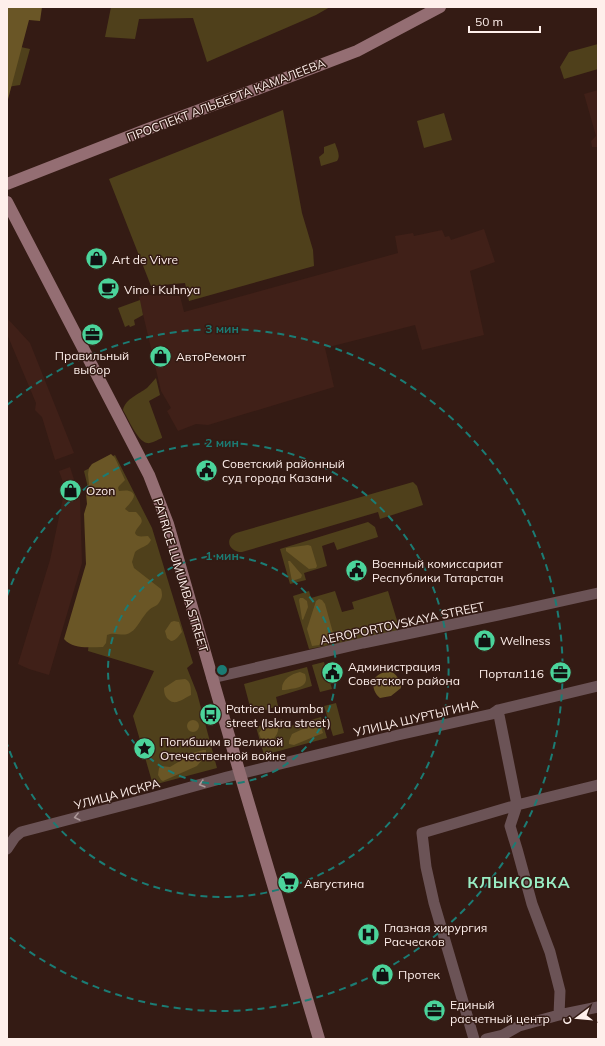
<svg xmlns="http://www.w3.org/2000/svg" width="605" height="1046" font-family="Mulish,sans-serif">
	<rect width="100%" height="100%" fill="#341b14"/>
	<path fill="#402018" d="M598,90V147H592L591,141L596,136L584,94Z
		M484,229L495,262L470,271L484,335L422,350L415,325L325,348L334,387L208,425L196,424L178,431L167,411L171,408L161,391L139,297L144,295L180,296L184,312L398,253L395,236L413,233L414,236L442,230L445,237L449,236L451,240Z
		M7,318L30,343L74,453L55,460L42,417L35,410L36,403L7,334Z
		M70,467L80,498L82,563L49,675L29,669L18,664L50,560L65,488L59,471Z"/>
	<path fill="#4f401b" d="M111,7H330L316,15L207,62L193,18L139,19L135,39L105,37Z
		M7,44L30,49L20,85L7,87Z
		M598,44V69L564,79L560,67L569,52Z
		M283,110L302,213L313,250L314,266L189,301L185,283L151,286L109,179Z
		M444,113L452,140L424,148L417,121Z
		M335,143C337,149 341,156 337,161L321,166L319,157L324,153V147Z
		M140,300L143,315L134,320L135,325L130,327L129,325L125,327L118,308Z
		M156,378L160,395L149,401L162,437V438C157,440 151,444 147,443C137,441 128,418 123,410C125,399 139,394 147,388C150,385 153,381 156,378Z
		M115,455L152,528L193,663L187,668L197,693L217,768L153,785L133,716L154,671L88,651L100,538L84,471Z
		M413,482L417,486L423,505L380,519L378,512L242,552C229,552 224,539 236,533Z
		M368,522L375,527L378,537L337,550L334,542L322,546L327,566L304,573L306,580L290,584L280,549Z
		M309,591L311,598L335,591L342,612L354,609L352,602L388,591L399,627L396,633L309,649L293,596Z
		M324,662L332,689L320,692L312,665Z
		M307,667L312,686L276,697L278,706L252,714L244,684Z
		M336,703L344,733L333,736L324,706Z
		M321,717L327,738L264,755L256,727L282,719L284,728Z"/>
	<path fill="#6a5626" d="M7,7H42L40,21L29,20L7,103Z
		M111,454L115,458L125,480L119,486L118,488L119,491C122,491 126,490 129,491C141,494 128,505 125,509L129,512H136C148,524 138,523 135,533C137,538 143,536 148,536L151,540C148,547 140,547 135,552C134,555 133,559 132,562L134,568L161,589C162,593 163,596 160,601C157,607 153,606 149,610C143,615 137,629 131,632C124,638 115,631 107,635L106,643L103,647C89,647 74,650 64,639L86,564L84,514L87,504L86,493L89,484L88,474L89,468L92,464Z
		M308,545L311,546L317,566L316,568L309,569L286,551V548Z
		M288,561H290L302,575L301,578L292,581Z
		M300,598H303L307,601L308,607L303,620L302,619L299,600Z
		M319,599L322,600L325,604L335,640V643L312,646L307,629L316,601Z
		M174,621L179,622L182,632C179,635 176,641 171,641L167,638L165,631L171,622Z
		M300,672L305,674C310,688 295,688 285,690H282C281,680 291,674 300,672Z
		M392,672C398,676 401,682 401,688L391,696L380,698C374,694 370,682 377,676C381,672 387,672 392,672Z
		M185,679C191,681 191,689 191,695C184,698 176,706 169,700C165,697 164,693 164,688L176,680Z
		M187 726a6 6 0 1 1 12 0a6 6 0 1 1-12 0Z
		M318,722L320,723L323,733L294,745L289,744V741L292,734Z
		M278,727C279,735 273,739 267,745H263L259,733L262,729Z
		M203,750H206V755L197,766L163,781L161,780L158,775L159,768L161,766L170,767L193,753Z"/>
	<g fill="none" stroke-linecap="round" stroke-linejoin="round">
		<path stroke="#6b5356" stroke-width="11" d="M212,678L363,643L498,615L598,593
			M498,710L517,805L510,826L517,849L532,904L550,952L560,991L559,1015
			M7,849L15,837L21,832L40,827L151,798L227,777L398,735L492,714L498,710L598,686
			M474,1039L434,903L426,867L422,833L517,805L598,785
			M486,1039L503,1035L519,1026L559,1015L598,1007"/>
		<path stroke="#946e73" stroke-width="12" d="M7,184L145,130L257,89L357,51L440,7
			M7,202L149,475L168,524L240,774L319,1039"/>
	</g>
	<defs><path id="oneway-chevron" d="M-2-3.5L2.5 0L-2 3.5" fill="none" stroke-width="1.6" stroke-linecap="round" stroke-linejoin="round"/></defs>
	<g stroke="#ad9999">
		<use href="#oneway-chevron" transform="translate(202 784) rotate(164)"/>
		<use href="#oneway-chevron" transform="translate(77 817) rotate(166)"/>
	</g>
	<g fill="none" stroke="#1b7c74" stroke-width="2" stroke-dasharray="7 5">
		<circle cx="222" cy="670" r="114"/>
		<path d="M7 596A227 227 0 1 1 7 744"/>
		<path d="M7 405A341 341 0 1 1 7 935"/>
	</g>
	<defs>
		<symbol id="shop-disc" viewBox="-11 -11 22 22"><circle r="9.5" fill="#4bd49b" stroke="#341b14"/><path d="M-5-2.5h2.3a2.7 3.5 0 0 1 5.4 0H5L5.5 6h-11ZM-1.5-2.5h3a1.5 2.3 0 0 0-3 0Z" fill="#111"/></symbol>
		<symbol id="cafe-disc" viewBox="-11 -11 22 22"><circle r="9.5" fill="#4bd49b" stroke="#341b14"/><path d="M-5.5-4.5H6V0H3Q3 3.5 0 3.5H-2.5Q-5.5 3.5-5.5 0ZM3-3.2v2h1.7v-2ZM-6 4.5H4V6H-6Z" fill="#111"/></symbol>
		<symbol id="office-disc" viewBox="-11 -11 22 22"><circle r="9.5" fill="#4bd49b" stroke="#341b14"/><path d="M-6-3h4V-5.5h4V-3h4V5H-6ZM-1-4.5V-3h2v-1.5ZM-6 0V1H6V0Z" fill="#111"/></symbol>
		<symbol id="civic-disc" viewBox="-11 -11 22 22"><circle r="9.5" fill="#4bd49b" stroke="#341b14"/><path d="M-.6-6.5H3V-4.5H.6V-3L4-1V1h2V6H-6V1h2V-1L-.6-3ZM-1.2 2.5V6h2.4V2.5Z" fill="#111"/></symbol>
		<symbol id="bus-disc" viewBox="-11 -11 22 22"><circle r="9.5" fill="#4bd49b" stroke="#341b14"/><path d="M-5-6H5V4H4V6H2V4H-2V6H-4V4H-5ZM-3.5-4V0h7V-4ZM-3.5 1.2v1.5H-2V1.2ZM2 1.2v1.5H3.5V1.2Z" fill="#111"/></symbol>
		<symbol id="sight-disc" viewBox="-11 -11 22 22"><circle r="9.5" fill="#4bd49b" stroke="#341b14"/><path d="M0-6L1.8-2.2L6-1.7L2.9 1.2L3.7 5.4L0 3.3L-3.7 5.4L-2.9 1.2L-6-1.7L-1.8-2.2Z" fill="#111"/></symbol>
		<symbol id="supermarket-disc" viewBox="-11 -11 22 22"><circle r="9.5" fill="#4bd49b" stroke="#341b14"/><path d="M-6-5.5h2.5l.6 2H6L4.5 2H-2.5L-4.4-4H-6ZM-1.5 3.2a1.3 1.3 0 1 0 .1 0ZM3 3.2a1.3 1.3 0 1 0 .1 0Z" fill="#111"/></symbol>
		<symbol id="hospital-disc" viewBox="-11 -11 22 22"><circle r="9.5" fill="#4bd49b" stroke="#341b14"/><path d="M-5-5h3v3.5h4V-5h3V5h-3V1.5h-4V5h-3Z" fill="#111"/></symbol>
	</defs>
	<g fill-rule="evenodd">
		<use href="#shop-disc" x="84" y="246" width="25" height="25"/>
		<use href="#cafe-disc" x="96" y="276" width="25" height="25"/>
		<use href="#office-disc" x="80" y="322" width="25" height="25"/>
		<use href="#shop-disc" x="148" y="344" width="25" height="25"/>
		<use href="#civic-disc" x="194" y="458" width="25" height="25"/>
		<use href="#shop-disc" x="58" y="478" width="25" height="25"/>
		<use href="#civic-disc" x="344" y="558" width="25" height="25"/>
		<use href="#shop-disc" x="472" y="628" width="25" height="25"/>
		<use href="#civic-disc" x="320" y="660" width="25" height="25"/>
		<use href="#office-disc" x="548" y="660" width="25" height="25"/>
		<use href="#bus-disc" x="198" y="702" width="25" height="25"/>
		<use href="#sight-disc" x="132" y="736" width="25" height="25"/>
		<use href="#supermarket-disc" x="276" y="870" width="25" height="25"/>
		<use href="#hospital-disc" x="356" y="922" width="25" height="25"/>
		<use href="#shop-disc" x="370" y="962" width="25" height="25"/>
		<use href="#office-disc" x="422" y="998" width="25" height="25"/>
	</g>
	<g text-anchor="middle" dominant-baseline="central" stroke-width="3" stroke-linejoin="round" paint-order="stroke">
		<g font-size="12" fill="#feefeb" stroke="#341b14">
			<text transform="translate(226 100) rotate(-21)">ПРОСПЕКТ АЛЬБЕРТА КАМАЛЕЕВА</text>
			<text transform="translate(181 575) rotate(73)">PATRICE LUMUMBA STREET</text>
			<text transform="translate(402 623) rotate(-12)">AEROPORTOVSKAYA STREET</text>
			<text transform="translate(416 718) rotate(-13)">УЛИЦА ШУРТЫГИНА</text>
			<text transform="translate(117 794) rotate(-15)">УЛИЦА ИСКРА</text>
		</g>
		<g font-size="12" fill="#feefeb" stroke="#341b14" text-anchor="start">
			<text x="112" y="259">Art de Vivre</text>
			<text x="124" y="289">Vino i Kuhnya</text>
			<text x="92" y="355" text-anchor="middle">Правильный<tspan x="92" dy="14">выбор</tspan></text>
			<text x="176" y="356">АвтоРемонт</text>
			<text x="222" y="463">Советский районный<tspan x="222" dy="14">суд города Казани</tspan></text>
			<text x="86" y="490">Ozon</text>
			<text x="372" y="563">Военный комиссариат<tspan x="372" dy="14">Республики Татарстан</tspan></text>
			<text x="500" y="640">Wellness</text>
			<text x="348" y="666">Администрация<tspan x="348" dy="14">Советского района</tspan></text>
			<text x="544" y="673" text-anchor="end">Портал116</text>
			<text x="226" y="708">Patrice Lumumba<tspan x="226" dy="14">street (Iskra street)</tspan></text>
			<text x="160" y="741">Погибшим в Великой<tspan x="160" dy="14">Отечественной войне</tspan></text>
			<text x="304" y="883">Августина</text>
			<text x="384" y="927">Глазная хирургия<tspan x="384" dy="14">Расческов</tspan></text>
			<text x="398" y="974">Протек</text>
			<text x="450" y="1004">Единый<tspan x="450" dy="14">расчетный центр</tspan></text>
		</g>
		<g font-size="16" font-weight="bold" letter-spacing="1" fill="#99edc4" stroke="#341b14">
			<text x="519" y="882">КЛЫКОВКА</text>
		</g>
	</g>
	<circle cx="222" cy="670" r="6" fill="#1b7c74" stroke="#341b14" stroke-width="2"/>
	<g font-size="12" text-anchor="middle" font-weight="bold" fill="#1b7c74" stroke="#341b14" stroke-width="3" stroke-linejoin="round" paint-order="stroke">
		<text x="222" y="333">3 мин</text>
		<text x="222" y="447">2 мин</text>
		<text x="222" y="560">1 мин</text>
	</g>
	<rect width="605" height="1046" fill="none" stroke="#feefeb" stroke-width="16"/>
	<g transform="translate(577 1018) rotate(254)" stroke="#341b14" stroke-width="3" paint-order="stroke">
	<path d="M0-3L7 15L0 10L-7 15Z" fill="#feefeb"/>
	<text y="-6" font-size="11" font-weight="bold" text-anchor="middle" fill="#feefeb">С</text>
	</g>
	<path d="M469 26v6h71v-6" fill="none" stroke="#feefeb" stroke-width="2"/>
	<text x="475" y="26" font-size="12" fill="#feefeb" stroke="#341b14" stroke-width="3" paint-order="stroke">50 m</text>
</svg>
